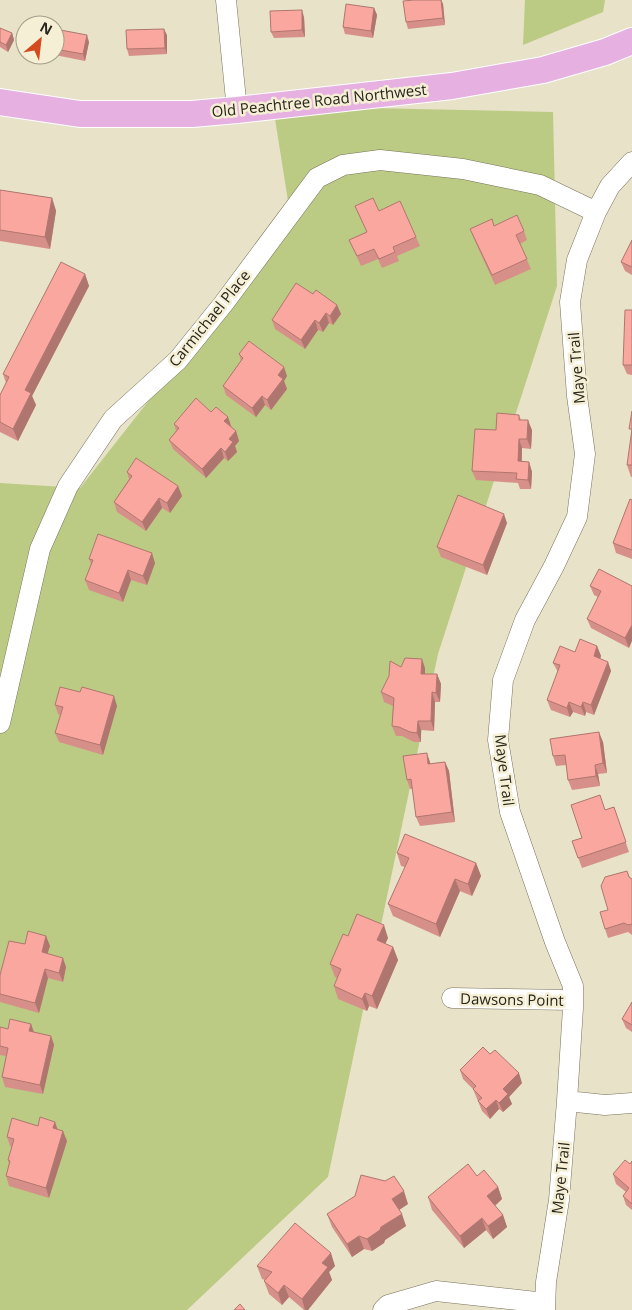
<svg xmlns="http://www.w3.org/2000/svg" width="632" height="1310" font-family="'Open Sans',sans-serif">
	<rect width="100%" height="100%" fill="#e8e2c8"/>
	<path fill="#bbcb83" d="M525,0H605L603,12L523,45Z
		M273,106L553,112L557,286L438,654L328,1177L187,1310H0V483L80,488L291,220Z"/>
	<g fill="none" stroke-linecap="round" stroke-linejoin="round">
		<defs>
			<path id="minor" d="M226,0L237,110
				M0,723L40,549L68,486L113,419L178,360L224,303L317,178L343,165L380,160L463,169L540,185L596,212
				M452,998L573,1000
				M567,1101L605,1105L632,1103
				M383,1310L388,1305L436,1291L545,1303
				M545,1310L546,1282L559,1200L567,1101L573,1008V986L555,942L510,812L498,740L503,680L525,620L554,566L577,517L585,454L577,396L570,302L577,260L596,212L610,186L632,162"/>
			<path id="major" d="M0,102L80,114H192L237,110L452,86L543,70L605,52L632,41"/>
		</defs>
		<use href="#minor" stroke="#78725b" stroke-width="21"/>
		<use href="#major" stroke="#fff" stroke-width="28"/>
		<use href="#minor" stroke="#fff" stroke-width="20"/>
		<use href="#major" stroke="#e6b1e0" stroke-width="26"/>
	</g>
	<path fill="#d79089" d="M414,0H441L443,4L445,25L408,29L406,22Z
		M374,8L377,15L373,38L345,34L343,27Z
		M304,17L305,37L274,38L271,32Z
		M0,28L12,33L14,40L8,52L0,47Z
		M55,29L89,42L85,61L55,55Z
		M167,35V54L129,56L127,49Z
		M0,190L52,198L56,211L50,249L0,241Z
		M355,206L379,211L416,237L420,246L397,256L399,261L382,268L378,259L361,266L349,240L367,232Z
		M494,226L524,231L527,240L520,244L531,269L495,285L474,239L470,229Z
		M632,240V275L625,271L621,262Z
		M85,274L89,286L32,396L36,405L18,441L0,432V395L6,383L3,374Z
		M313,294L337,305L341,314L333,325L329,323L323,332L318,330L305,349L275,329L272,320Z
		M632,310V375L627,374L623,365Z
		M239,354L287,376L284,381L287,389L271,410L265,405L256,417L226,395L223,386L241,361Z
		M211,412L228,417L231,426L236,431L239,441L235,446L237,452L228,461L224,458L206,478L173,449L169,440L176,431L174,424Z
		M519,415L521,420L532,430L531,449L522,448V462H529L532,472L531,489H520L518,483L476,480L472,471L496,430Z
		M627,465H632V477H631Z
		M127,472L178,486L182,496L170,513L162,508L146,531L117,512L114,502L129,479Z
		M632,500V559L616,553L613,543Z
		M507,523L487,575L441,557L437,547Z
		M89,559L155,563L147,585L131,580L123,602L89,590L85,580L91,564Z
		M590,586H632L629,648L591,628L587,619L598,597L594,595Z
		M597,646L601,656L600,659L608,662L611,671L594,715L586,712L585,716L573,712L570,717L551,710L547,700L558,672L553,663L575,652Z
		M401,667L425,668V674H437L441,684L440,702H435L434,731L421,730V742H414L402,736H396L392,726L393,706L384,702L381,692Z
		M55,705L117,706L103,755L59,742L55,733L60,715L58,714Z
		M603,742L607,773L598,774L600,786L572,790L568,780L566,765L556,766L553,756Z
		M445,762L449,771L455,822L420,826L416,817L413,789H410L407,780L430,764Z
		M614,807L629,852L582,868L572,841L582,838L605,810Z
		M397,853L476,863L481,876L472,896L460,891L440,937L393,916L388,904L405,867L401,866Z
		M627,871L630,878L632,879V935L628,932L608,938L605,929L608,910Z
		M46,936L50,946L47,953L66,967L63,982L48,978L39,1013L0,1002V975L25,944Z
		M348,936L388,938L385,944L393,947L398,960L377,1009L369,1006L367,1011L338,999L334,986L337,978L335,977L330,964Z
		M632,1002V1032L626,1028L622,1019Z
		M31,1024L34,1032L51,1036L54,1045L43,1094L5,1087L2,1077L6,1056L0,1055V1027L8,1029Z
		M490,1054L522,1083L509,1097L512,1104L503,1112L499,1109L490,1119L482,1111L473,1089L463,1079L460,1070Z
		M55,1122L58,1130L67,1141L49,1198L9,1186L6,1176L9,1164L8,1160L12,1147L10,1146L7,1137L38,1126Z
		M632,1161V1210L626,1205L623,1196L626,1192L616,1184L613,1174L630,1164Z
		M477,1176L498,1187L502,1199L495,1206L503,1215L507,1227L493,1239L486,1230L464,1248L432,1210L428,1197Z
		M408,1204L399,1210L406,1226L385,1240L384,1243L372,1251L364,1249L352,1257L332,1227L327,1214Z
		M257,1266H335L329,1272L332,1280L308,1310H304L289,1297L282,1305L269,1294L264,1281L265,1280L262,1279Z"/>
	<path fill="#af766f" d="M441,0L443,4L445,25L443,18Z
		M374,8L377,15L373,38L371,31Z
		M302,10L304,17L305,37L302,30Z
		M164,29L167,35V54L165,48Z
		M12,33L14,40L8,52L6,45Z
		M87,35L89,42L85,61L83,54Z
		M52,198L56,211L50,249L45,237Z
		M85,274L89,286L32,396L36,405L18,441L13,429L25,390Z
		M337,305L341,314L333,325L330,316Z
		M326,313L329,323L323,332L319,323Z
		M315,320L318,330L305,349L301,340Z
		M284,367L287,376L284,381L287,389L271,410L267,400L278,375Z
		M262,396L265,405L256,417L252,408Z
		M228,417L231,426L224,421Z
		M528,420L532,430L531,449L527,439Z
		M236,431L239,441L235,446L237,452L228,461L225,452L229,439Z
		M519,439L522,448L521,471L518,461Z
		M221,448L224,458L206,478L202,469Z
		M529,462L532,472L531,489L528,480Z
		M178,486L182,496L170,513L167,503Z
		M159,498L162,508L146,531L142,522Z
		M504,514L507,523L487,575L483,565Z
		M152,553L155,563L147,585L143,576Z
		M128,570L131,580L123,602L119,593Z
		M632,625V641L629,648L625,638Z
		M597,646L601,656L597,666L594,656Z
		M422,659L425,668V683L421,674Z
		M608,662L611,671L594,715L591,705Z
		M437,674L441,684L440,702L436,693Z
		M432,692L435,702L434,731L431,721Z
		M114,696L117,706L103,755L100,745Z
		M569,702L573,712L570,717L567,708Z
		M583,702L586,712L585,716L581,707Z
		M418,721L421,730V742L417,733Z
		M599,732L603,742L607,773L603,763Z
		M427,753L430,762L432,773L428,764Z
		M445,762L449,771L455,822L452,812Z
		M595,765L598,774L600,786L596,776Z
		M476,863L481,876L472,896L468,884Z
		M455,879L460,891L440,937L436,924Z
		M384,925L388,938L381,953L377,940Z
		M46,936L50,946L45,961L42,952Z
		M393,947L398,960L377,1009L372,996Z
		M63,958L66,967L63,982L59,973Z
		M45,969L48,978L39,1013L35,1003Z
		M365,993L369,1006L367,1011L362,999Z
		M31,1024L34,1033L29,1031Z
		M51,1036L54,1045L43,1094L40,1085Z
		M519,1073L522,1083L509,1097L512,1104L503,1112L499,1103L503,1089Z
		M496,1100L499,1109L490,1119L486,1109Z
		M55,1122L58,1131L53,1128Z
		M63,1131L67,1141L49,1198L46,1188Z
		M498,1187L502,1199L491,1209L487,1196Z
		M404,1191L408,1204L396,1212L392,1199Z
		M402,1214L406,1226L385,1240L384,1243L372,1251L367,1239L381,1227Z
		M503,1215L507,1227L493,1239L488,1226Z
		M482,1218L486,1230L464,1248L460,1236Z
		M359,1236L364,1249L352,1257L347,1244Z
		M331,1253L335,1266L329,1272L332,1280L308,1310H305L302,1299L322,1263Z
		M284,1285L289,1297L282,1305L278,1293Z"/>
	<path fill="#faa89f" stroke="#af766f" d="M414,0H441L443,18L406,22L403,1Z
		M346,4L374,8L371,31L343,27Z
		M302,10V30L271,32L270,11Z
		M0,28L12,33L6,45L0,42Z
		M55,29L87,35L83,54L55,49Z
		M164,29L165,48L127,49L126,30Z
		M0,190L52,198L45,237L0,230Z
		M373,198L379,211L400,201L416,237L393,247L395,252L379,259L374,249L357,256L349,240L367,232L355,206Z
		M517,215L524,231L516,235L527,259L492,275L470,229L492,219L494,226Z
		M632,240V267L621,262Z
		M61,262L85,274L25,390L31,393L13,429L0,422V395L9,377L3,374Z
		M296,283L313,294L316,290L337,305L330,316L326,313L319,323L315,320L301,340L272,320Z
		M625,310H632V365H623Z
		M249,341L284,367L278,375L283,379L267,400L262,396L252,408L223,386L243,358L239,354Z
		M196,398L211,412L216,407L228,417L224,421L236,431L229,439L233,442L225,452L221,448L202,469L169,440L179,428L174,424Z
		M632,411V465H627L632,429H629Z
		M497,413L519,415V420H528L527,439H519L518,461L529,462L528,480L516,479L517,473L472,471L475,429L496,430Z
		M136,458L178,486L167,503L159,498L142,522L114,502L132,476L127,472Z
		M458,495L504,514L483,565L437,547Z
		M630,499L632,500V550L613,543Z
		M98,534L152,553L143,576L128,570L119,593L85,580L93,560L89,559Z
		M599,569L632,586V625L625,638L587,619L601,591L590,586Z
		M580,639L597,646L594,656L608,662L591,705L583,702L581,707L569,702L567,708L547,700L560,665L553,663L560,646L575,652Z
		M405,658L422,659L421,674H437L436,693L432,692L431,721H418L417,733L410,732L399,727L392,726L394,698L381,692L389,676L390,661L401,667Z
		M60,687L80,692L82,687L114,696L100,745L55,733L63,707L55,705Z
		M599,732L603,763L595,765L596,776L568,780L565,755L553,756L550,739Z
		M427,753L428,764L445,762L452,812L416,817L411,779L407,780L403,756Z
		M600,795L605,810L614,807L626,842L578,858L572,841L582,838L571,805Z
		M405,834L476,863L468,884L455,879L436,924L388,904L409,858L397,853Z
		M627,871L629,877L632,879V924L628,925L624,923L605,929L600,912L608,910L601,886L605,877Z
		M357,914L384,925L377,940L393,947L372,996L365,993L362,999L334,986L341,969L330,964L343,934L348,936Z
		M28,931L46,936L42,952L63,958L59,973L45,969L35,1003L0,994V975L9,941L25,944Z
		M632,1002V1025L622,1019Z
		M10,1019L31,1024L29,1031L51,1036L40,1085L2,1077L8,1048L0,1046V1027L8,1029Z
		M483,1047L490,1054L495,1050L519,1073L503,1089L508,1094L499,1103L496,1100L486,1109L478,1101L482,1098L473,1089L476,1086L460,1070Z
		M40,1117L55,1122L53,1128L63,1131L46,1188L6,1176L10,1161L8,1160L14,1139L7,1137L12,1118L38,1126Z
		M625,1160L630,1164L632,1161V1204L623,1196L629,1188L613,1174Z
		M468,1164L477,1176L484,1170L498,1187L487,1196L503,1215L488,1226L482,1218L460,1236L428,1197Z
		M361,1175L385,1181L394,1176L404,1191L392,1199L402,1214L381,1227L380,1230L367,1239L359,1236L347,1244L327,1214L355,1196Z
		M295,1223L331,1253L322,1263L328,1267L302,1299L284,1285L278,1293L264,1281L272,1272L257,1266Z
		M240,1304L245,1310H234Z"/>
	<g text-anchor="middle" dominant-baseline="central" stroke-width="5" stroke-linejoin="round" paint-order="stroke">
		<g font-size="15" fill="#28261c" stroke="#f5efd5">
			<text transform="translate(319 100) rotate(-6)">Old Peachtree Road Northwest</text>
			<text transform="translate(209 318) rotate(-51)">Carmichael Place</text>
			<text transform="translate(576 368) rotate(-95)">Maye Trail</text>
			<text transform="translate(505 770) rotate(83)">Maye Trail</text>
			<text transform="translate(512 999) rotate(1)">Dawsons Point</text>
			<text transform="translate(560 1178) rotate(-84)">Maye Trail</text>
		</g>
	</g>
	<g transform="translate(40 40) rotate(28)"><circle r="24" fill="#f5efd5" stroke="#a39f8b"/>
	<path d="M0-4L9 19L0 12L-9 19Z" fill="#d34a1f"/>
	<text y="-8" font-size="14" font-weight="bold" text-anchor="middle" fill="#28261c">N</text>
	</g>
</svg>
